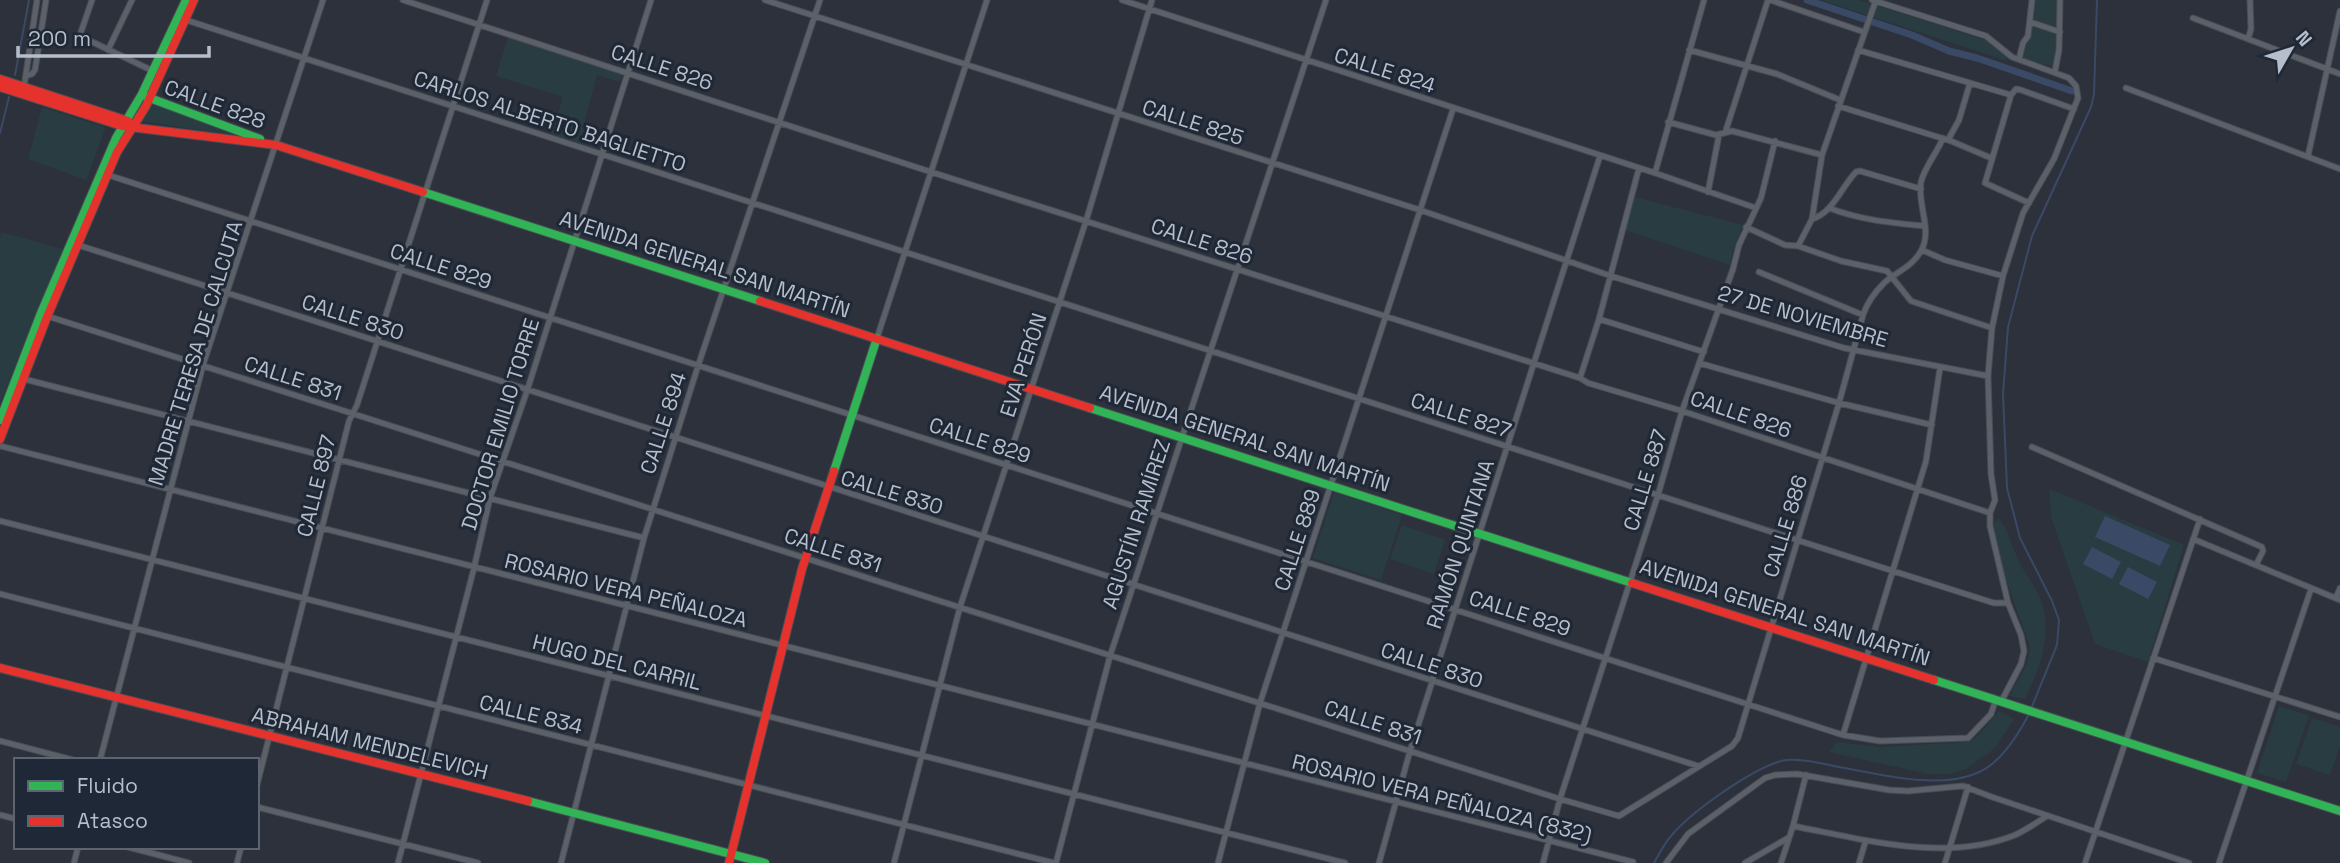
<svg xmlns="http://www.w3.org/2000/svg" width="2340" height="863" font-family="'Space Grotesk',sans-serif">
	<rect width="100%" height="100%" fill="#2c313b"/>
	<path fill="#293c41" d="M1821,0H1859L1988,41L2008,57L2007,61Z
		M2034,0H2058L2057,28L2033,21Z
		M2032,26L2056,34L2055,63L2052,66L2021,58L2030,38Z
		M508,38L622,75L620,82L597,75L584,124L600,130L594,148L551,134L563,97L496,76Z
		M154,103L233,133L232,135L141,121Z
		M42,107L104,127L105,130L86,180L28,159Z
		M1635,197L1743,225L1733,250L1730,265L1625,230Z
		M1,232L63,249L0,403V238Z
		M2049,489L2184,545L2148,662L2095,644L2051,517Z
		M1334,492L1402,515L1381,580L1313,558Z
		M1998,518C2009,529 2010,543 2017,557C2023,572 2035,585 2041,600C2053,633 2040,669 2025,699L2009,696L2027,664L2030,646L1997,556L1992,528Z
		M1402,525L1445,540L1434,574L1390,559Z
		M2279,706L2309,716L2286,782L2257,773Z
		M1999,711L2014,719L1997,745L1990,752L1966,769L1950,774H1928L1829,752L1837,742L1880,747L1968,742L1976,738Z
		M2312,718L2340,727V745L2330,775L2296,764Z"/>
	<path fill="#3a4a66" d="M2105,516L2170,545L2160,566L2095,537Z
		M2092,547L2121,562L2112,579L2083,564Z
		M2128,567L2157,582L2148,599L2119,584Z"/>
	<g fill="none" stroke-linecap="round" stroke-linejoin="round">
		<path stroke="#3a4a66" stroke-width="2" d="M15,75L29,0
			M0,133L9,97
			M2031,709L2057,645L2059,620L2052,601L2020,538L2007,488L2003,394L2008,327L2032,236L2091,107L2094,94L2097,0
			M1654,863C1659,854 1664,844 1671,836C1691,812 1756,765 1786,760C1803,758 1824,764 1839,767C1880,774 1938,790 1977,773C2000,764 2018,735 2029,714"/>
		<path stroke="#3a4a66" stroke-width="7" d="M1807,0L1912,35L1949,51L1977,58L2072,91"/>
		<defs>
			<path id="street" d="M92,0L81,32L82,37L153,71
				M403,0L931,172L1580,378L1588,383L1682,411L1990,513
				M765,0L1420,210L1611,276L1844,348L1988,376
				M1122,0L1655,173L1704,0
				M1770,0L1864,32
				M1872,0L1986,36L2012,57L2069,78L2076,86L2078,98L2054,159L2023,213L2003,276L1992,328L1988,376L1991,474L1995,500L1990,513V526L2008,603L2021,635L2024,651L2021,664L2002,700
				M2193,18L2340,74
				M186,20L1893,571L1994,603H2008
				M2030,22L2060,32
				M2248,39L2251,29L2250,0
				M108,50L132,0
				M1689,50L1777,74L1840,100
				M1858,50L2011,95
				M2019,59L2023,43L2028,36L2032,0
				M2055,71L2059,50L2060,0
				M26,76L32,74L35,70L46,0
				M24,87L37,0
				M2126,88L2340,169
				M1838,106L1951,141L1991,158
				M1668,122L1716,135L1732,131L1822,155
				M1725,133L1768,0
				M1948,140L1959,120L1970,83
				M2308,156L2340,11
				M1655,173L1756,208
				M108,175L1843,735L1880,741L1968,738L1991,714L1996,699
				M1708,192L1719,135
				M2029,203L1985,183L2011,95L2016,89L2021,90L2074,109
				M1829,208C1860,220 1892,223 1925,226
				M1812,219L1822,155L1876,0
				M1746,227L1785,245L1798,246L1841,261L1887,271L1911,301L1992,328
				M78,245C618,418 1157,595 1698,766
				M1798,246L1812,219C1833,213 1842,186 1856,172L1860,171L1921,189
				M1922,250L1945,260L2003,276
				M1759,272L1863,315
				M47,316L1560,799L1619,816L1732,746L1738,738L1839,403L1863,315C1867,303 1875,292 1884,283C1896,272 1912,267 1921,251C1933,230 1917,205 1921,182C1925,166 1937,153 1943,138
				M1599,319L1704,352
				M877,338L987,0
				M1699,363L1839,403L1932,425
				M1580,378L1599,319L1639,168
				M24,379L644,538
				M0,446L1633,862
				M2032,447L2262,547L2263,551L2256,565
				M0,521L1345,863
				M2193,539L2340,600
				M0,594L1054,863
				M2336,598L2340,588
				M2153,658L2340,717
				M1843,735L1926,461L1940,368
				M0,741L73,760
				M100,760L203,365L323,0
				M257,785L349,421L357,405L487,0
				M257,807L478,863
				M0,815L16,819
				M1793,826C1862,839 1946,863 2015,835C2026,830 2036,823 2047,816
				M128,847L189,863
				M74,863L78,847
				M237,863L241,847
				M398,863L474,568L490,498L527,391L651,0
				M561,863L644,538L698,366L820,0
				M894,863L960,607L1086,221L1152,0
				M1056,863L1110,656L1326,0
				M1218,863L1260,703L1453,109
				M1379,863L1410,751L1600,156
				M1543,863L1560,799L1658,495L1682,411L1733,269L1739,245L1761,198L1775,141
				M1666,863L1688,834L1765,778L1775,775L1797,774L1889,790L1908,791L1963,786L1992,797L2189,863
				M1745,863L1788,838
				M1781,863L1793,826L1806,775
				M1859,863L1865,843
				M1945,863L1968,787
				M2085,863L2200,519
				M2219,863L2311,589"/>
			<path id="fast" d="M147,97L260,139
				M423,192L760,301
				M1090,408L1632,583
				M0,420L41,313L116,138L142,94L186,0
				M834,471L877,338
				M1934,680L2340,811
				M528,801L765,863"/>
			<path id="jam" d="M0,79L128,121
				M0,87L122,126L276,145L423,192
				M760,301L1090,408
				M0,439L47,317L117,152L146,106L194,0
				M1632,583L1934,680
				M0,668L528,801
				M729,863L802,569L834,471"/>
		</defs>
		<use href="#street" stroke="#484c54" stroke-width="7"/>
		<use href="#fast" stroke="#484c54" stroke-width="10"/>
		<use href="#jam" stroke="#484c54" stroke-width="10"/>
		<use href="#street" stroke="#5c6169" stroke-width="5"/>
		<use href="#fast" stroke="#30b455" stroke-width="8"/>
		<use href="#jam" stroke="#e5322d" stroke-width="8"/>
	</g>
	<g text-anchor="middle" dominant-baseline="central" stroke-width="6" stroke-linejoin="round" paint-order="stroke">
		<g font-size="21" fill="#b7becb" stroke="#1f2836">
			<text transform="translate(662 67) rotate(18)">CALLE 826</text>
			<text transform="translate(1385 70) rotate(18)">CALLE 824</text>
			<text transform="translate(215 104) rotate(20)">CALLE 828</text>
			<text transform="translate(550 121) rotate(18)">CARLOS ALBERTO BAGLIETTO</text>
			<text transform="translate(1193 122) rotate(18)">CALLE 825</text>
			<text transform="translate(1202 241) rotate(18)">CALLE 826</text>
			<text transform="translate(705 264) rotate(18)">AVENIDA GENERAL SAN MARTÍN</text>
			<text transform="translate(441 266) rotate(18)">CALLE 829</text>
			<text transform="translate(1803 316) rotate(16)">27 DE NOVIEMBRE</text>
			<text transform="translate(353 317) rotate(18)">CALLE 830</text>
			<text transform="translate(195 353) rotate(-73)">MADRE TERESA DE CALCUTA</text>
			<text transform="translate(1023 365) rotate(-72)">EVA PERÓN</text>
			<text transform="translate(293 378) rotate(18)">CALLE 831</text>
			<text transform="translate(1741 414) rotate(19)">CALLE 826</text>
			<text transform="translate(1461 415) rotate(18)">CALLE 827</text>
			<text transform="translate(663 423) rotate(-72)">CALLE 894</text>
			<text transform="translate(500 424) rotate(-73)">DOCTOR EMILIO TORRE</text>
			<text transform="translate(1245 438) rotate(18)">AVENIDA GENERAL SAN MARTÍN</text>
			<text transform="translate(980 440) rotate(18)">CALLE 829</text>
			<text transform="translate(1645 480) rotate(-73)">CALLE 887</text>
			<text transform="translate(316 486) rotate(-76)">CALLE 897</text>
			<text transform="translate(892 492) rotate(17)">CALLE 830</text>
			<text transform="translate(1136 524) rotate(-72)">AGUSTÍN RAMÍREZ</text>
			<text transform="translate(1785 526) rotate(-73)">CALLE 886</text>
			<text transform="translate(1297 540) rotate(-72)">CALLE 889</text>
			<text transform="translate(1460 544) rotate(-72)">RAMÓN QUINTANA</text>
			<text transform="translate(833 550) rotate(18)">CALLE 831</text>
			<text transform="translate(626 590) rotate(14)">ROSARIO VERA PEÑALOZA</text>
			<text transform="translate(1785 612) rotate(18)">AVENIDA GENERAL SAN MARTÍN</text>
			<text transform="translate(1520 613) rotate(18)">CALLE 829</text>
			<text transform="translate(617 662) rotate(14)">HUGO DEL CARRIL</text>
			<text transform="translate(1432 665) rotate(18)">CALLE 830</text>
			<text transform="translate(531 714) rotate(14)">CALLE 834</text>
			<text transform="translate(1373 722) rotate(18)">CALLE 831</text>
			<text transform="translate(370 743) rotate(14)">ABRAHAM MENDELEVICH</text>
			<text transform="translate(1442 798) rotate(14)">ROSARIO VERA PEÑALOZA (832)</text>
		</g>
	</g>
	<rect x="14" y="758" width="245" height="91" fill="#1f2836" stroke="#5c6472" stroke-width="2"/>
	<rect x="28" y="781" width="35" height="10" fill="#30b455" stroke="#5c6472" stroke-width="2"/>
	<text x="77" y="793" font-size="21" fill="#b7becb">Fluido</text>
	<rect x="28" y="816" width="35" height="10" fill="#e5322d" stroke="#5c6472" stroke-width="2"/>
	<text x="77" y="828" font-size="21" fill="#b7becb">Atasco</text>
	<g transform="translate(2291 49) rotate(51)" stroke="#1f2836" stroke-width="5" paint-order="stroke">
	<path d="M0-5L12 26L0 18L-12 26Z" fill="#b7becb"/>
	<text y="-10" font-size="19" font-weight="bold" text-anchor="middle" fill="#b7becb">N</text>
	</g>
	<path d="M18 46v10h191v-10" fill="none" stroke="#b7becb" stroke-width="3.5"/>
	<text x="28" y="46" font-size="21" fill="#b7becb" stroke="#1f2836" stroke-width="5" paint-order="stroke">200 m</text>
</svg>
